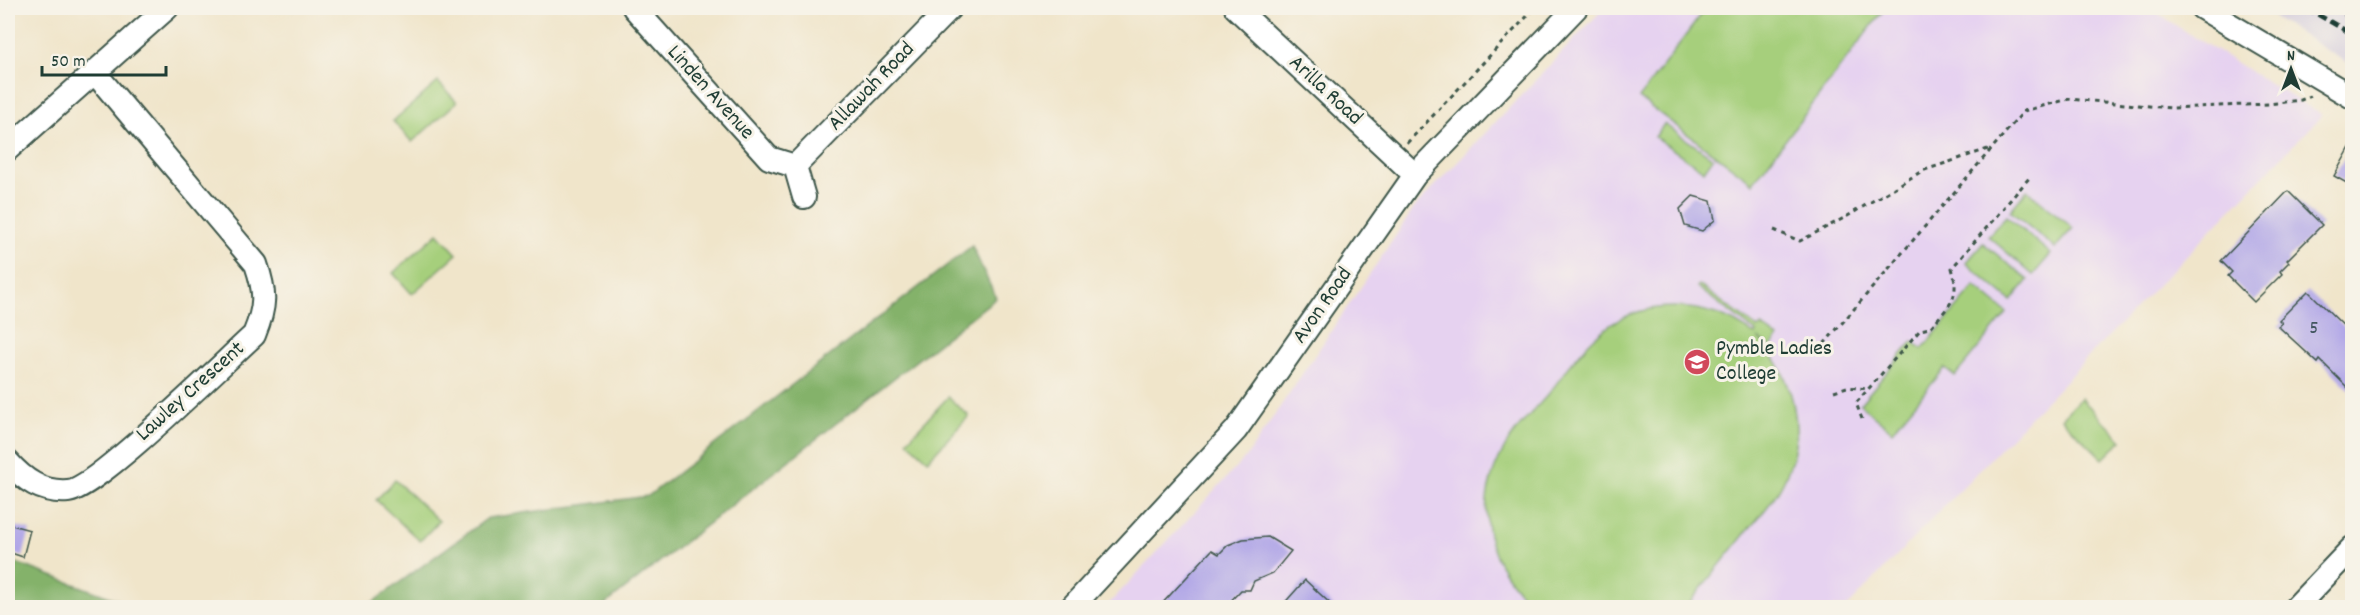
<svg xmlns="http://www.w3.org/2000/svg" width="2360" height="615" font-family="Dekko,sans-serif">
	<rect width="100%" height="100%" fill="#f7f3e8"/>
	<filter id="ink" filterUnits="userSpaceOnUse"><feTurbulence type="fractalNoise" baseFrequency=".0167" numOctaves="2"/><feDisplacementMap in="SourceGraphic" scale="12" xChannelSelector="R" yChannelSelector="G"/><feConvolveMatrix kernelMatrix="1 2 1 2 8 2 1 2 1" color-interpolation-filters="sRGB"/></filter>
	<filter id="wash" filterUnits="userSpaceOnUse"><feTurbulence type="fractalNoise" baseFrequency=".008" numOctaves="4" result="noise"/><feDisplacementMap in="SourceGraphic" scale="24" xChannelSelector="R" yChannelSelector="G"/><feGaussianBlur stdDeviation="1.35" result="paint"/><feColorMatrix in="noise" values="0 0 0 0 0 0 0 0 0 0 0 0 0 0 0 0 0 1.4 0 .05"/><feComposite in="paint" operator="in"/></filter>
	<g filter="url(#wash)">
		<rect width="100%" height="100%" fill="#f0e5ca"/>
		<path fill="#e6d2f0" d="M1604,8H2150L2184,31L2322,115L1847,607L1105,608L1247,456L1415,207Z"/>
		<path fill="#c8bfd8" d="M2259,8H2352V66L2325,49Z"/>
		<path fill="#a6cf7b" stroke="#628658" stroke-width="1.5" d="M1706,8H1885L1753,183L1639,98Z
			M438,82L457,102L412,142L393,121Z
			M1664,124L1713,158L1704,171L1655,137Z
			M2027,190L2073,228L2055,248L2010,211Z
			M2006,216L2051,254L2033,275L1988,236Z
			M438,233L457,254L412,294L393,273Z
			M1983,243L2028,280L2011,301L1966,263Z
			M1699,285L1759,329L1761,326L1778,338L1771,347L1758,338C1793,374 1808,431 1785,478C1776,498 1762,514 1748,530C1729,554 1709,578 1690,602L1682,607H1535C1486,564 1471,508 1504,449C1515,428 1535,410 1550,392C1564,374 1577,354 1593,339C1638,295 1707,299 1755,335L1756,332L1697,287Z
			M1975,286L2007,313L1955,376L1945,368L1892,431L1860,404L1913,341L1922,349Z
			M948,397L969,416L928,460L907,441Z
			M2081,398L2122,440L2103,459L2061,418Z
			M395,480L439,521L420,541L376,500Z"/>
		<path fill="#84b26b" stroke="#527850" stroke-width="1.5" d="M972,246L996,298L602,607H366L488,518L648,496Z
			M8,560L137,607H8Z"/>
		<g id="blocks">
			<path fill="#b0a6e7" d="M2352,144V186L2334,176Z
				M2288,191L2322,225L2287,260L2289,262L2280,271L2282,274L2254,302L2228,276L2232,272L2221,261Z
				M1693,196L1711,201L1715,220L1702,231L1685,226L1680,209Z
				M2308,291L2352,334V392L2320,360L2318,363L2278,326L2282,323L2279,320Z
				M8,524L30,530L23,557L8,552Z
				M1268,537L1291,551L1273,573L1254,581L1250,590H1241L1224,608H1158L1212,550L1219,554L1228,545L1243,539Z
				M1305,580L1335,608H1280Z"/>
		</g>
	</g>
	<g filter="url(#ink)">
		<use href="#blocks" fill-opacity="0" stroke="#3e564a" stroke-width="1.5"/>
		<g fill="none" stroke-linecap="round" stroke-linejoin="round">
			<defs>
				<path id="minor" d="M634,8L769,158L795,166
					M1236,8L1415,175
					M2202,8L2352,97
					M8,149L167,8
					M795,166L950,8
					M795,166L804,197
					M8,462C24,480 42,493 68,491C96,489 225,361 254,335C266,306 266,293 256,264L95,73
					M1071,608L1236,430L1415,175L1576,8
					M2295,608L2352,548"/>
			</defs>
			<use href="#minor" stroke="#3e564a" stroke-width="26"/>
			<path stroke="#3e564a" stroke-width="3" stroke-dasharray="4.5 4.5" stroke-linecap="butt" d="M1407,143L1535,8
				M1774,230L1800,241L1846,217L1922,171L1991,148
				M1818,351L2024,111L2069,99L2171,108L2269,104L2301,100L2311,96
				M1834,391L1847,387L1869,389
				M1862,419L1856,403L1920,330L1930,328C1949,305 1961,300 1952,268L2030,177"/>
			<use href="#minor" stroke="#fff" stroke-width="22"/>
			<path stroke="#1f3d34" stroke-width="4.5" stroke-dasharray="9 4.5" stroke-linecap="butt" d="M2306,8L2352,34
				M2332,8L2352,18"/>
		</g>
	</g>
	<defs>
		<symbol id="school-disc" viewBox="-11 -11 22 22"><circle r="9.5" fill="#d1495b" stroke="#f7f3e8"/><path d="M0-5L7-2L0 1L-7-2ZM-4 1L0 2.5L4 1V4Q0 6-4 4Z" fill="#fff"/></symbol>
	</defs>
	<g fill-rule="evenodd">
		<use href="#school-disc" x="1682" y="347" width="30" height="30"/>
	</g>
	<g text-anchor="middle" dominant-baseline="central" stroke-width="6" stroke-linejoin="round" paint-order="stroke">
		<g font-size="20" fill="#435761">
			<text x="2314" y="329">5</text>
		</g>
		<g font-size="22" fill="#1f3d34" stroke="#f7f3e8">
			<text transform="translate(872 87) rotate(-46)">Allawah Road</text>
			<text transform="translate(1325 91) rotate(43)">Arilla Road</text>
			<text transform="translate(710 93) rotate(48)">Linden Avenue</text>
			<text transform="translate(1323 306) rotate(-55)">Avon Road</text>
			<text transform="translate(191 392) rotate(-42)">Lawley Crescent</text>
		</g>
		<g font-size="22" fill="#1f3d34" stroke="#f7f3e8" text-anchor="start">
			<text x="1716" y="349">Pymble Ladies<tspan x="1716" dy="25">College</tspan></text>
		</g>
	</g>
	<rect width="2360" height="615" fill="none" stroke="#f7f3e8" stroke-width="30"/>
	<g transform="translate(2291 69)" stroke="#f7f3e8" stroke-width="4.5" paint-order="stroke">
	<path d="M0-4.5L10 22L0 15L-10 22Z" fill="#1f3d34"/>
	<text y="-9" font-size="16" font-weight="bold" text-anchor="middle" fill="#1f3d34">N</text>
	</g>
	<path d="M42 66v9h124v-9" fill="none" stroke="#1f3d34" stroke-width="3"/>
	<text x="51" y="66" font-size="18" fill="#1f3d34" stroke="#f7f3e8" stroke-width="4.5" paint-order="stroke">50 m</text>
</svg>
